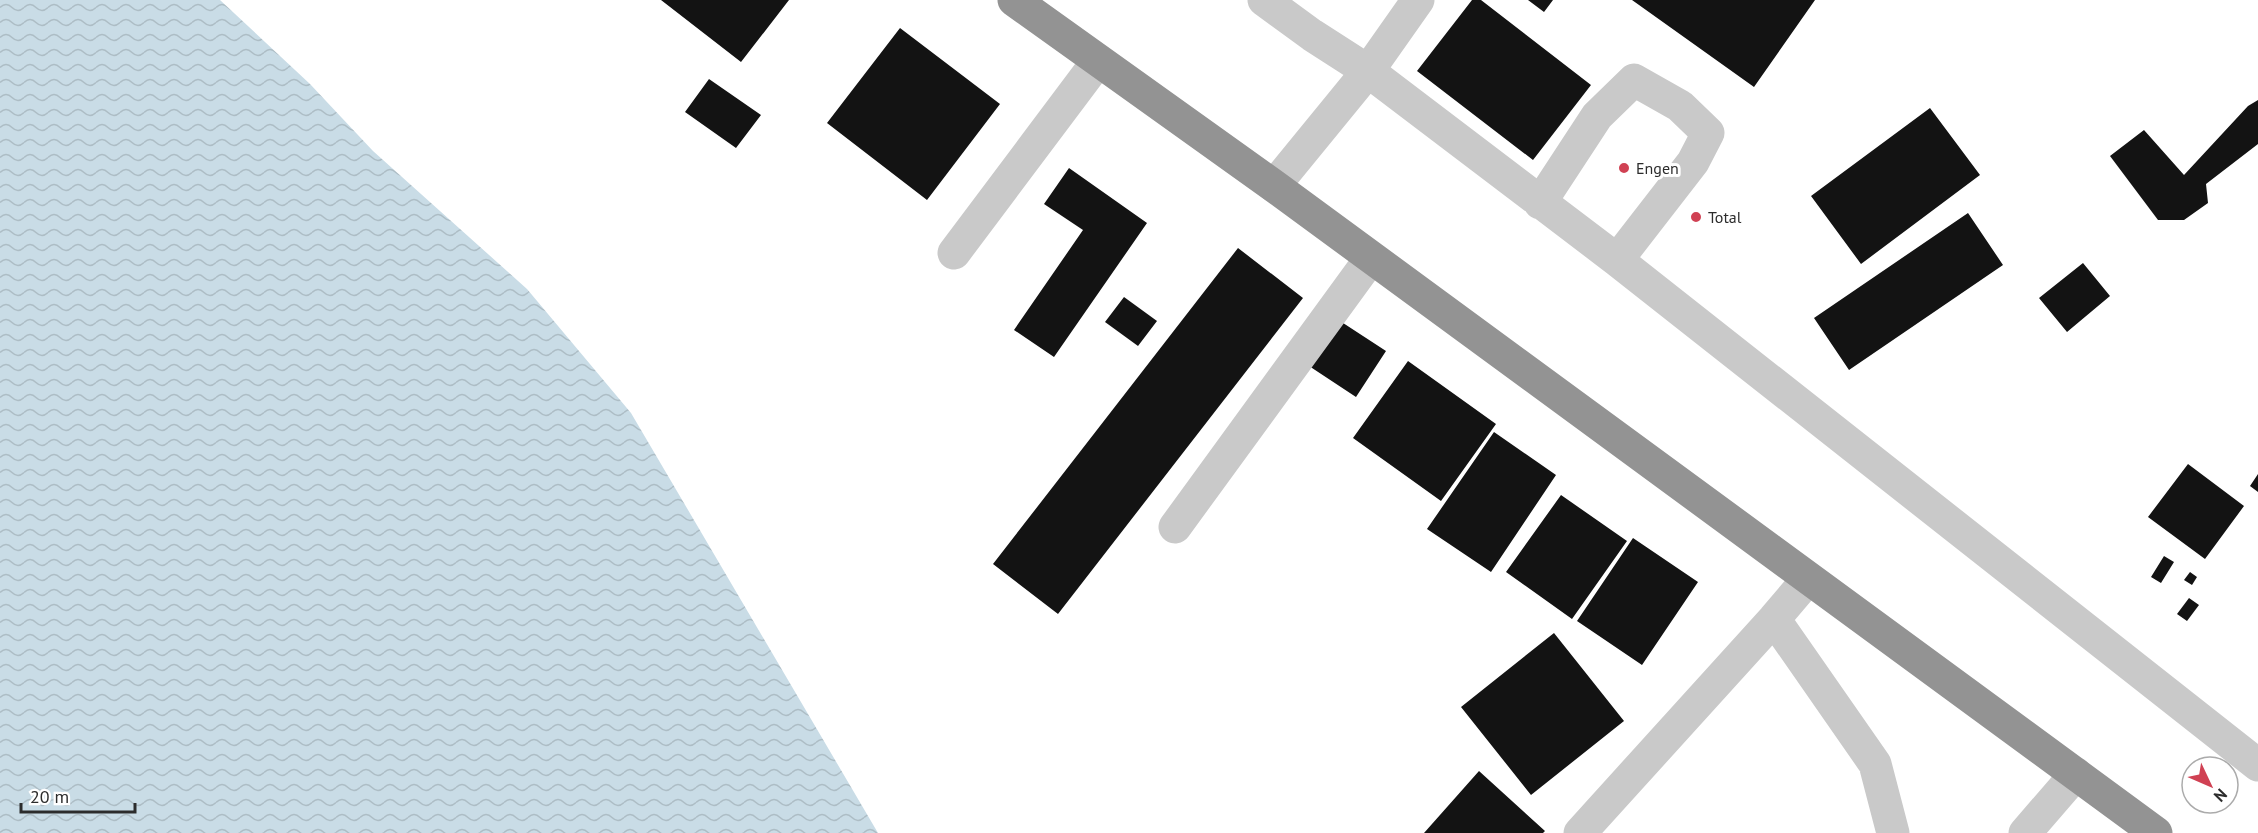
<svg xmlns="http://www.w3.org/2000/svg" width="2258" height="833" font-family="'PT Sans',sans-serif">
	<defs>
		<pattern id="water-waves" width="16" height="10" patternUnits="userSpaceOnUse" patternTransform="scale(1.5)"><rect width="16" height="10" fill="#c9dce6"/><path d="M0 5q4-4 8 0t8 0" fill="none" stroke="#adbdc5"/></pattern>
	</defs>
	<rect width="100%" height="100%" fill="#fff"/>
	<path fill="url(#water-waves)" d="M0,0H220L310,84L373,151L527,289L631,413L878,833H0Z"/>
	<path fill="#131313" d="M661,0H789L741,62Z
		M1472,0H1481L1591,85L1533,160L1417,71Z
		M1528,0H1553L1544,12Z
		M1632,0H1815L1754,87Z
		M900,28L1000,104L927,200L827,123Z
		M709,79L761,115L736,148L685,112Z
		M2258,100V144L2206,184L2208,203L2184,220H2158L2110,156L2144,130L2184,175L2248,106Z
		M1930,108L1980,175L1861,264L1811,196Z
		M1069,168L1147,223L1054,357L1014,330L1083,230L1044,204Z
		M1968,213L2003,265L1849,370L1814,318Z
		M1238,248L1303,298L1058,614L993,564Z
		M2083,263L2110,296L2067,332L2039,298Z
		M1124,297L1157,321L1138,346L1105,322Z
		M1340,321L1386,351L1356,397L1309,366Z
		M1408,361L1496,424L1441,501L1353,438Z
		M1494,432L1556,475L1491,572L1427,529Z
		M2188,464L2244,506L2205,559L2148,517Z
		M2258,474V492L2250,486Z
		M1561,495L1627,541L1572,619L1506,572Z
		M1633,538L1698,582L1642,665L1577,621Z
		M2164,556L2174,562L2161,583L2151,577Z
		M2190,572L2197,577L2192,585L2184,580Z
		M2189,598L2199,605L2187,621L2177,614Z
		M1554,633L1624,721L1531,795L1461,707Z
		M1479,771L1545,831L1543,833H1424Z"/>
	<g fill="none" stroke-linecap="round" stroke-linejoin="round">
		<path stroke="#c9c9c9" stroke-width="33" d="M1264,0L1312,35L1368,71L1617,260L2258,765
			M1274,186L1368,71L1418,0
			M1540,203L1597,116L1634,80L1680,106L1708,133L1693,162L1617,260
			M954,253L1098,61
			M1175,527L1371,258
			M1774,619L1875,764L1893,833
			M1580,833L1774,619L1808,579
			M2025,833L2076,774"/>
		<path stroke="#939393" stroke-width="33" d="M1014,0L1274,186L2156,833"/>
	</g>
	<g fill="#d04153" stroke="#fff" stroke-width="2">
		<circle cx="1624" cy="168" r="6"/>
		<circle cx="1696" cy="217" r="6"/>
	</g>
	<g text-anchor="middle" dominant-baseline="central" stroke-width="6" stroke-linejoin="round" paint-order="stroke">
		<g font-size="16" fill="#2c2c2c" stroke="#fff" text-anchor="start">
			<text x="1636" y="168">Engen</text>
			<text x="1708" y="217">Total</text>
		</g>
	</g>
	<g transform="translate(2210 785) rotate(134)"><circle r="28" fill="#ffffff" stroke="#ababab" stroke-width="1.5"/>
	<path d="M0-4.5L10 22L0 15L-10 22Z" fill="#d04153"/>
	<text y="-9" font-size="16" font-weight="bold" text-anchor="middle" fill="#2c2c2c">N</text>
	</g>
	<path d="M21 803v9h114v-9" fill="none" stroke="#2c2c2c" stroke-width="3"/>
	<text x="30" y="803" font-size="18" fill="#2c2c2c" stroke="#ffffff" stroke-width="4.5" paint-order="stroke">20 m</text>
</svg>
